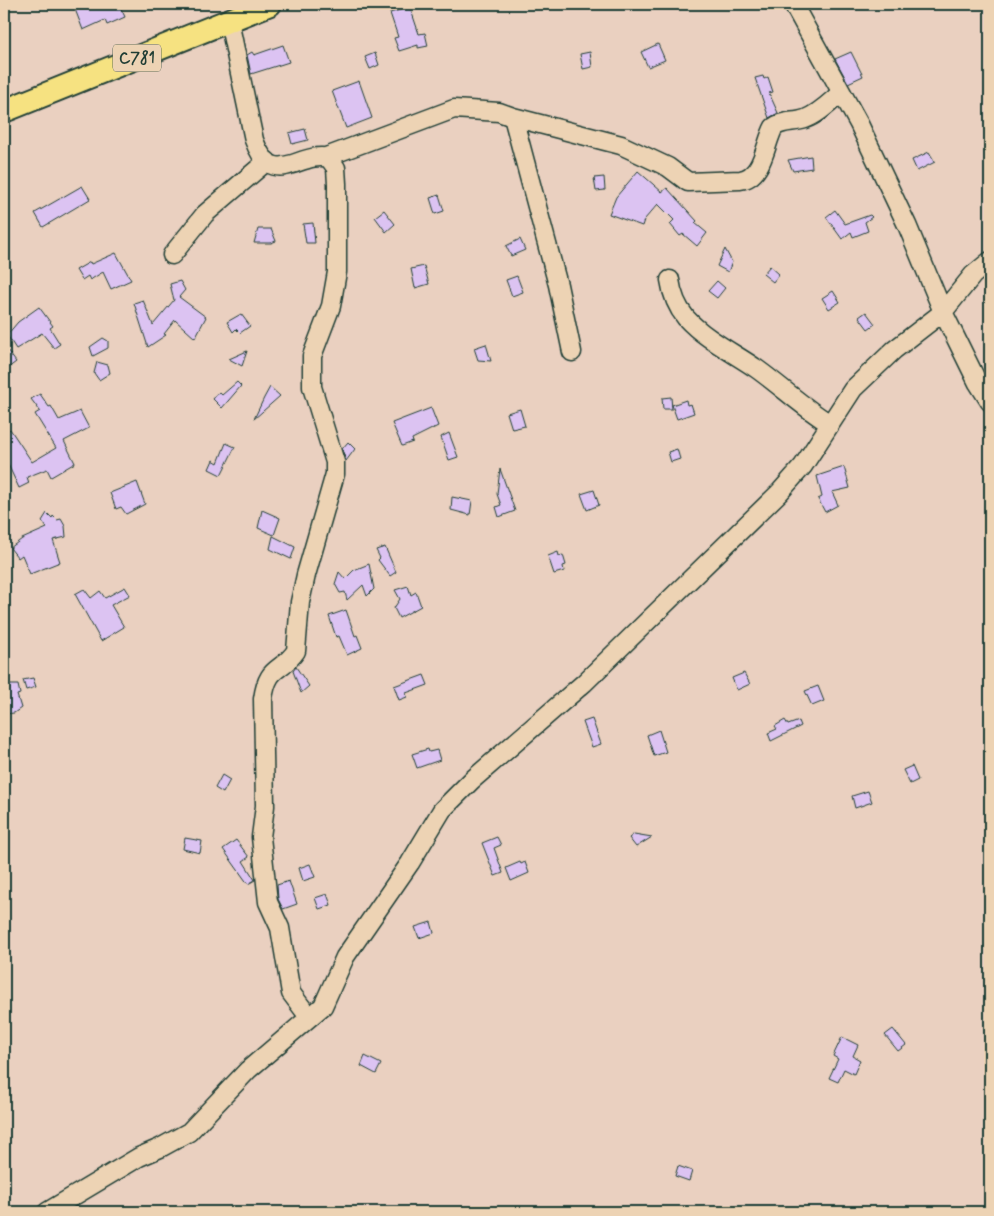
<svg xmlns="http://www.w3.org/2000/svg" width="994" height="1216" font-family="Mynerve,sans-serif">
	<rect width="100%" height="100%" fill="#ead0c0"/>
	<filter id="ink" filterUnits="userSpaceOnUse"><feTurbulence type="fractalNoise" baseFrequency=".02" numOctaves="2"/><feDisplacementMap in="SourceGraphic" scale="10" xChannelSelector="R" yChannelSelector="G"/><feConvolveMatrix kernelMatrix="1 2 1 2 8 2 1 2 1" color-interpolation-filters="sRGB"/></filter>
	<g filter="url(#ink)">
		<path fill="#dcc3f2" stroke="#1f3d34" d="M73,4H119L125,17L107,25L105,20L83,30Z
			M410,7L419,34L425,33L428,46L418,48V45L399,51L394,38L398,37L390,13Z
			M658,44L665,60L648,67L641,52Z
			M283,45L289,62L251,74L247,55L252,52L254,55Z
			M590,52L592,67L583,69L580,54Z
			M851,52L863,76L848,83L835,59Z
			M375,53L379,65L370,69L365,57Z
			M763,76L764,79L768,77L773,92L769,93L778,113L769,118L755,78Z
			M359,81L372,118L346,128L332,91Z
			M305,129L308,140L292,144L289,133Z
			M929,152L935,162L917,171L912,160Z
			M811,156L812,168L793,171L788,160Z
			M638,171L662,192L667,188L697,221L695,223L707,233L697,246L683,234L680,236L670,224L674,220L658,204L644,220L642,226L609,214L616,197Z
			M604,177L605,190L596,191L594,178Z
			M82,186L90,199L43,227L35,213Z
			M439,195L444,211L435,214L430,198Z
			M384,210L395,224L386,232L375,217Z
			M835,210L845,224L870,215L872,217L865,222L868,231L853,237L851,232L842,239L826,217Z
			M313,223L315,243H306L303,224Z
			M258,229H271L276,241L271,243H254Z
			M520,239L525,250L511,256L506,246Z
			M725,249L732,262L728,272L717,266Z
			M116,253L131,280L111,289L103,272L90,280L88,276L82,280L76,270L90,262L91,264Z
			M424,266L429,284L415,288L411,269Z
			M770,266L779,274L773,282L763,274Z
			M517,276L523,292L512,296L506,280Z
			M180,281L185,290L179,297L206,317L195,338L175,320L164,334L166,335L148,347L134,303L143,300L153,325L174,300L170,284Z
			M717,281L725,288L717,298L708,291Z
			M833,291L840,302L829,309L822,298Z
			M39,307L53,326L50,328L60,344L54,348L42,333L16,349L7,335L18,322Z
			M866,312L875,324L868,329L859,317Z
			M241,314L250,326L240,333L236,329L233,332L227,322Z
			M103,338L108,341V348L93,356L90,347Z
			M486,344L491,361L478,360L474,348Z
			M4,346L16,362L4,371Z
			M247,351L242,366L229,359Z
			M97,362L108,365L110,373L99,380L94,373Z
			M237,382L241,386L222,408L213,399L219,392L222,395Z
			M270,387L280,396L254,419L264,398Z
			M40,394L49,407L51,406L59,420L80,411L89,428L64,441L75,463L51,477L47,469L27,477L29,483L19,488L4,456V434L10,429L32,462L56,448L35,414L40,411L31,399Z
			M671,397L672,409H663L662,398Z
			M686,400L687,405L691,404L694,413L677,419L672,405Z
			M431,408L438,426L412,439L413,442L402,446L392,423Z
			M520,409L525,426L512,429L507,413Z
			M449,433L458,457L449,460L441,437Z
			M348,442L355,449L346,461L342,449Z
			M226,443L235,447L221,475L209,469L213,460L218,463Z
			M677,449L680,459L671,462L668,452Z
			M844,467L850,488L832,492L838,505L825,512L818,499L822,497L817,476Z
			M500,469L515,511L499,517L496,507L501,505L497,494Z
			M137,482L145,504L126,514L121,507L116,509L110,493Z
			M594,490L599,505L587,510L581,494Z
			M452,497L472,501L470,515L451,510Z
			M262,510L280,518L274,535L258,528Z
			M47,513L52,518L53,516L57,520L61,519L65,526L66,537L53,540L60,562L30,574L22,555L18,558L10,548L22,539L47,528L42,521Z
			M273,536L295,547L291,559L270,549Z
			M385,547L396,572L390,576L378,560L380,558L376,550Z
			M558,552L559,556L563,555L566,565L563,566L564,571L554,574L548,556Z
			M369,564L374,589L367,596L363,585L347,600L345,592L340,593L335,584L339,572L345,579L354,570Z
			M408,586L411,595L416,592L421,606L399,618L394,608L400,599L395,590Z
			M125,587L130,595L111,605L124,627L101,641L75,594L84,589L91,598L100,591L105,598Z
			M346,610L355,636L357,635L362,648L347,655L339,636L336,637L329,616Z
			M296,667L309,686L301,693L293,671Z
			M744,673L750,684L737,690L732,678Z
			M424,675L428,685L406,693L407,697L399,700L394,686Z
			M33,678L36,687L26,690L23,680Z
			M10,685H18L20,694L17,695L21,708L14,713L5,714L4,691Z
			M818,686L824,701L812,706L805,691Z
			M592,719L601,744L592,747L583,722Z
			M785,720L788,725L799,721L801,726L771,741L768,733L777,729L775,726Z
			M659,730L666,752L654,756L647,735Z
			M428,749L429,752L437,750L440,760L417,768L412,754Z
			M912,766L918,780L910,784L903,770Z
			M222,775L230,780L223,793L215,788Z
			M868,791L872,802L855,808L852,796Z
			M634,834L652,837L636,847L629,838Z
			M497,837L501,845L494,848L503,873L495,876L482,843Z
			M185,838L202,841L200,853L183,849Z
			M236,840L249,857L243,861L255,880L248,884L223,849Z
			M520,862L521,864L525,862L529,873L511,881L506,868Z
			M310,864L315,877L303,881L299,868Z
			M289,881L297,904L283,909L278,899L277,885Z
			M327,894L331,905L319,909L315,898Z
			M431,922L434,933L419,938L415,927Z
			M893,1029L906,1045L898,1051L885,1035Z
			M842,1037L858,1045L853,1056L860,1060L854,1074L844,1069L838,1082L829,1078L838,1059L833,1056Z
			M365,1056L381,1064L376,1074L361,1066Z
			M678,1166L692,1171L689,1181L675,1176Z"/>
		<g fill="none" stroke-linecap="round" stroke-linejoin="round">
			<defs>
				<path id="minor" d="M793,4L859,124L907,225L943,312L978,383L990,402
					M229,21L254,140C273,192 299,150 329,158L336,168L337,184V272L331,306L312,356V387L335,462V474L306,575L300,602L296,651C280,674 268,664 263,699L265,806L261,837L268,902L280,928L291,993L309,1017
					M513,117L621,145L668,167L688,182L740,180C763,178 765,143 774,127C784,120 794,123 805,119C819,114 830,102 841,93
					M326,157L454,109L499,112L513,117L558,285L572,352
					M172,255L205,214L267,161
					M670,280C672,294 676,306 686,318C705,339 734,353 757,369C782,387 804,408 830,424
					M47,1212L139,1157L160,1148L189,1132L248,1070L323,1006L345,957L410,863L442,810L472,780L584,683L779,493L803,466L853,389L894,350L943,312L973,275L990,261"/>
				<path id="major" d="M4,111L270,4"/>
			</defs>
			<use href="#minor" stroke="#1f3d34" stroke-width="21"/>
			<use href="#major" stroke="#1f3d34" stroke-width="26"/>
			<use href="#minor" stroke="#edd3b4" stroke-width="18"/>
			<use href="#major" stroke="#f6e281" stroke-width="22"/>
		</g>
	</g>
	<g text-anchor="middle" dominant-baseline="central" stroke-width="4" stroke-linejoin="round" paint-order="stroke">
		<rect fill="#edd3b4" stroke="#5d6a5a" stroke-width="1" x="113" y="44.5" width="48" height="27" rx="4"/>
		<g font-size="16" font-weight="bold" fill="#1f3d34">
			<text x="137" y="58">C781</text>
		</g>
	</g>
	<rect width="994" height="1216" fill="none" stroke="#edd3b4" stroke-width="20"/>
	<rect x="10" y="10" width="974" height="1196" fill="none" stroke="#1f3d34" stroke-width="2" filter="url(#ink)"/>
</svg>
